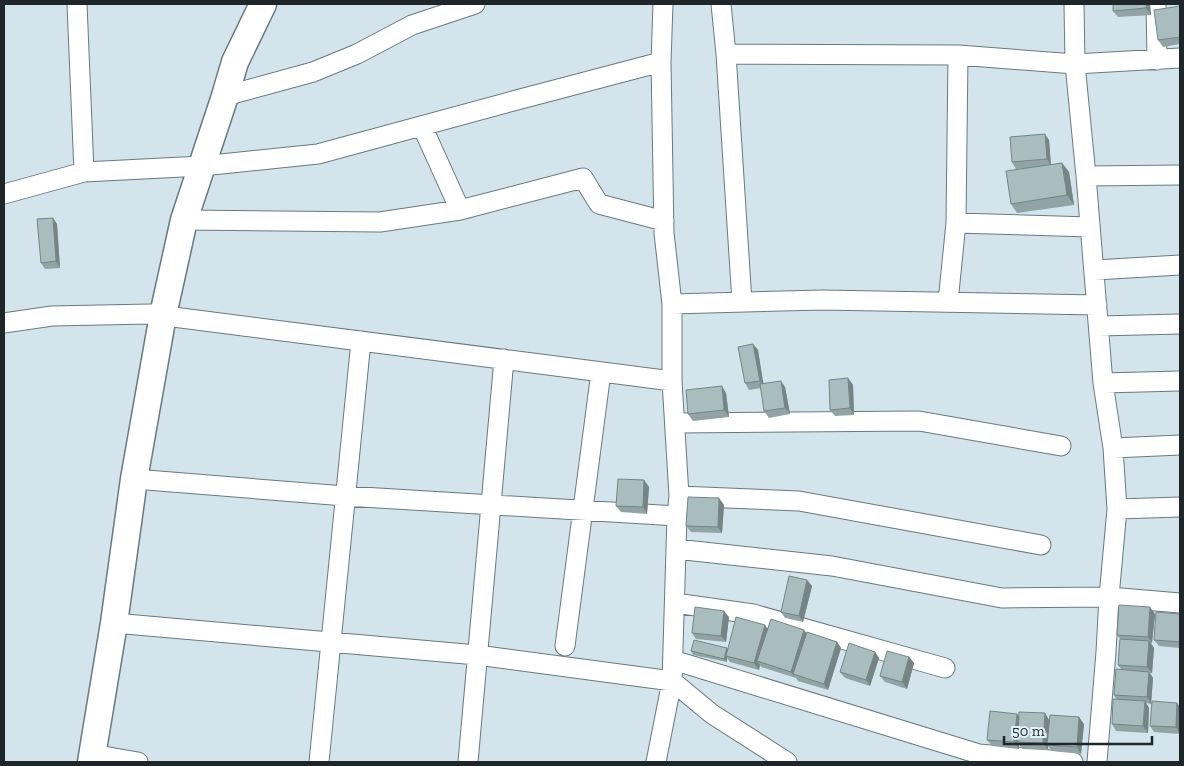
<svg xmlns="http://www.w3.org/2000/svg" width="1184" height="766" font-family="'Zilla Slab',serif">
	<rect width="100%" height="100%" fill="#d3e4ec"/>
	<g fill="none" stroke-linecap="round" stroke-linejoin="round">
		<defs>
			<path id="street" d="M77,4L84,172
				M721,4L726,54L742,302
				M1074,4L1075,64L1086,176L1103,383L1113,448L1117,509L1109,597L1106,652L1097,762
				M1156,4L1157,60
				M726,54L958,55
				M225,96L313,72L357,54L412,25L475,4
				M422,126L460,210
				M1086,176L1180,175
				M4,194L84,172L202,166L318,154L513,101L661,62
				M184,220L380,222L460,210L583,178L599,204L664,221
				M956,223L1090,227
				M1095,270L1180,265
				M948,302L956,223L958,55L1075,64L1180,58
				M672,304L822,300L1097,305
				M4,323L52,316L150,314L672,381
				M1099,326L1180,324
				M1103,383L1180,381
				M675,423L919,421L1061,446
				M1113,448L1180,445
				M134,479L345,496L677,516
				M679,496L799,501L1041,545
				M1117,509L1180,507
				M676,549L832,566L1002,598L1109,597L1180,603
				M675,603L753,614L945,668
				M114,623L477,655L672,681L712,714L787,762
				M565,646L601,372
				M673,660L979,754L1073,762
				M92,754L138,762
				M319,762L361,341
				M468,762L504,359
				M656,762L672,681L677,516L679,496L672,381V304L664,233L661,62L663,4"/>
			<path id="secondary" d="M91,762L114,623L134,479L163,315L184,220L225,96L235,62L263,4"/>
		</defs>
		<use href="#street" stroke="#69797f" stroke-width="21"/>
		<use href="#secondary" stroke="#69797f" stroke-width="29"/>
		<use href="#street" stroke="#fff" stroke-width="19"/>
		<use href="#secondary" stroke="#fff" stroke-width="26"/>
	</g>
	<path fill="#91a3a4" d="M1150,4L1151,15L1118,17L1113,11Z
		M1180,6V44L1163,47L1158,40Z
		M1049,140L1051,165L1062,163L1069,172L1074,205L1017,213L1011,204L1029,168L1016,169L1012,162Z
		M53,218L57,224L60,268L45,269L41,263Z
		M753,344L758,350L763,384L785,387L790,414L769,418L764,411L761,388L749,390L745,383Z
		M848,378L853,385L854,415L835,416L830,410Z
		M726,393L729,417L693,421L688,414Z
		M644,480L649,487L647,514L621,512L616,506Z
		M724,505L722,533L691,532L686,526Z
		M807,580L812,586L803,622L785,618L781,612Z
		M1155,614L1152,643H1151L1154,648L1152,673H1150L1153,678L1151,704L1146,703L1149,708L1148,733L1116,731L1112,724L1117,700L1114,695L1122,670L1118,665L1120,639L1117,635Z
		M1180,614V648L1159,646L1154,640Z
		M729,617L726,642L696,639L692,633Z
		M767,629L807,633L837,642L841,648L828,690L798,681L796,678L761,667L760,665L759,670L730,662L727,658V662L693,655L691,651L727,648L728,649Z
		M875,652L879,658L870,686L845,678L840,672Z
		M909,657L914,663L907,689L885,682L880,676Z
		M1177,703L1180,707V734L1154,732L1150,726Z
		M1045,713L1049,720L1084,724L1081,754L1052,751L1048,746V750L1022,749L1019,744V749L992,746L987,740L1017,714L1019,717Z"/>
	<path fill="#768486" d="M1146,4H1150L1151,15L1146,8Z
		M1045,134L1049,140L1051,166L1047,159Z
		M1062,163L1069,172L1074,205L1067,195Z
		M53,218L57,224L60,268L56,261Z
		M753,344L758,350L764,387L760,381Z
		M848,378L853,385L854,415L850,408Z
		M781,381L785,387L790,414L785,408Z
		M722,386L726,393L729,417L724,410Z
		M644,480L649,487L647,514L643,507Z
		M719,498L724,505L722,533L718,527Z
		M807,580L812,586L803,622L799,616Z
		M1150,607L1155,614L1152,643L1148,637Z
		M724,611L729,617L726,642L721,636Z
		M765,625L769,631L757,661L760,665L759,670L754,663Z
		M804,630L809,636L793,674L795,678L791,672Z
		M1149,641L1154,648L1152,673L1147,667Z
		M837,642L841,648L828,690L824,684Z
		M727,648L729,651L726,656L727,658V662L724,659Z
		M875,652L879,658L870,686L866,680Z
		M909,657L914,663L907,689L902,682Z
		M1149,672L1153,678L1151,704L1147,697Z
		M1145,701L1149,708L1148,733L1143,726Z
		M1177,703L1180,707V734L1176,727Z
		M1045,713L1049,720L1048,750L1043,743Z
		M1017,714L1021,720L1018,742L1019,744V749L1014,742Z
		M1079,717L1084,724L1081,754L1077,747Z"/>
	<path fill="#a9bdbf" stroke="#768486" d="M1113,4H1146V8L1113,11Z
		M1180,6V37L1158,40L1154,10Z
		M1045,134L1047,159L1012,162L1010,137Z
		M1062,163L1067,195L1011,204L1006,171Z
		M53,218L56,261L41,263L37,219Z
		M753,344L760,381L745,383L738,347Z
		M848,378L850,408L830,410L829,380Z
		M781,381L785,408L764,411L760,384Z
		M722,386L724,410L688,414L686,390Z
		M618,479L644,480L643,507L616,506Z
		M688,497L719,498L718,527L686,526Z
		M789,576L807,580L799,616L781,612Z
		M1119,605L1150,607L1148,637L1117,635Z
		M695,607L724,611L721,636L692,633Z
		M1156,612L1180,614V642L1154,640Z
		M736,617L765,625L754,663L726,656Z
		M771,619L804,630L791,672L757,661Z
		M807,632L837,642L824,684L793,674Z
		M1120,639L1149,641L1147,667L1118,665Z
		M694,640L727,648L724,659L691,651Z
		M849,643L875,652L866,680L840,672Z
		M887,651L909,657L902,682L880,676Z
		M1116,669L1149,672L1147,697L1114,695Z
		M1113,699L1145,701L1143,726L1112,724Z
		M1152,701L1177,703L1176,727L1150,726Z
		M990,711L1017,714L1014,742L987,740Z
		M1019,712L1045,713L1043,743L1018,742Z
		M1050,715L1079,717L1077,747L1047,745Z"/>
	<rect width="1184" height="766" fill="none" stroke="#1f2629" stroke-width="10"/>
	<path d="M1004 736v8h148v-8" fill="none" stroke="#1f2629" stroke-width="2.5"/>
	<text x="1012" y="736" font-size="15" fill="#1f2629" stroke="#e0f2f9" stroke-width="4" paint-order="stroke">50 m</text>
</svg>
